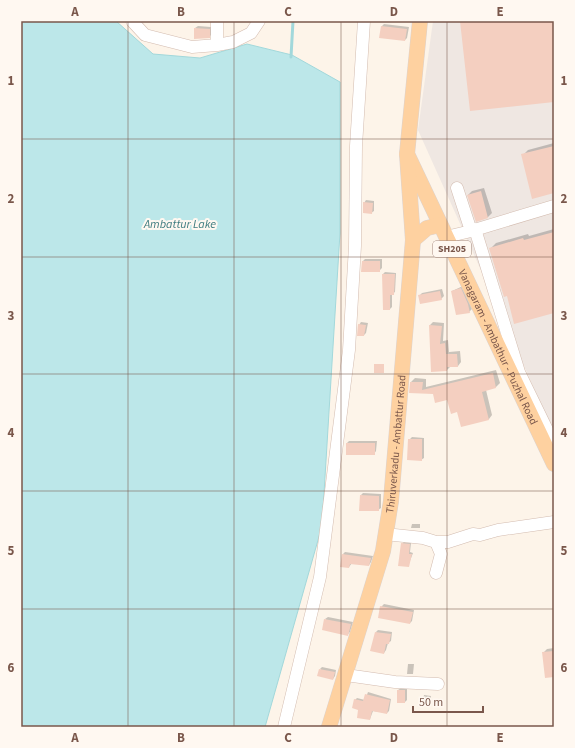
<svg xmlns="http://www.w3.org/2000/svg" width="575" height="748" font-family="'Source Sans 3',sans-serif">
	<rect width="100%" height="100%" fill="#fdf4e9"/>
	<path fill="#efe7e2" d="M433,21H554V433L418,130Z"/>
	<path fill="#bce7e9" stroke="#a2d8db" d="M21,21H116L153,54L200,58L247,44L292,55L340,82V233L322,526L265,727H21Z"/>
	<path fill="#0003" d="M384,24L409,27L407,38L405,40L381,37L382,26Z
		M198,26L211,27V35L209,37L195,28Z
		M554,143V192L523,155L528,150Z
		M484,188L492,213L488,217L476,220L468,195L472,191Z
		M366,200L374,201V211L371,213L364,203Z
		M554,229V312L508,295L490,249L496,243L528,234L529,236Z
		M365,259H382V268L379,271L363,261Z
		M385,272L396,273L395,292L392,294V307L390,309L383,274Z
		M463,286L470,302L472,309L469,312L452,291Z
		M442,289L444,296L441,299L419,296L422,293Z
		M361,322L368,323L366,333L364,335L359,325Z
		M433,322L444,323L443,341L448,340L449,352L460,351L461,362L458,366H451L447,370L430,325Z
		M496,370L500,383L496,387L486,390L492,415L489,419L462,426L458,411L448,399L434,393L410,392L411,382L415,378L426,379V387Z
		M412,437L424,438V458L421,460L409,440Z
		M349,441H377L376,451L374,454L347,443Z
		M363,493L381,494V508L378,510L361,495Z
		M412,524H420V528H411Z
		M404,542L411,543L410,552L413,553L408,566L402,544Z
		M345,552L373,556L371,562L369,565L352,563L349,567L343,554Z
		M384,604L414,610L412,621L410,623L381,607Z
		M328,617L353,622L350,632L347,635L325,619Z
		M378,630L392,632L391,641L388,643L386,650L384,653L376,632Z
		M554,648V676L543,653L547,649Z
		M408,664H414L413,674H407Z
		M322,667L336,670L335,676L333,679L320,669Z
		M401,688H407V700L405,702L398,690Z
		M368,692L391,699L389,711L387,713L373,711L370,719L360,709L355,700L357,698L365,700Z
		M424,695L431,696L429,705L422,704Z"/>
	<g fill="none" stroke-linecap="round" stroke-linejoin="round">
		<path stroke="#a2d8db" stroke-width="3" d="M291,57L293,21"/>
	</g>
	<path fill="#f4cfc0" d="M460,21H554V102L470,111Z
		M381,26L407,29L405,41L379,38Z
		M194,28L210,29V38L194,39Z
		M554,146V193L532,199L521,154Z
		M481,191L488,218L476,222L467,195Z
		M363,202L373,203L372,214L363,213Z
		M554,232V313L514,324L507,296L504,297L489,248L523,238L524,240Z
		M362,261H380V272H361Z
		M382,274H395L394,295H390V310H383Z
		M461,288L468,304L470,313L456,315L451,291Z
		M440,291L442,300L420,304L418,295Z
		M358,324L366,325L364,336H357Z
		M429,325L442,326L440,344L445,343L446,354H457L458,367H447V371L431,372Z
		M374,364H384V373H374Z
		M493,373L496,388L482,392L489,420L461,427L457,412L451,414L447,400L435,403L433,394L409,393L410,382H423L422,390Z
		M408,439H422V461L407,460Z
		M346,443H375V455H346Z
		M360,495L379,496V511H359Z
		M401,543L410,544L409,554H412L409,567L398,566Z
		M342,554L371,558L369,566L350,564L349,568L340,567Z
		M380,606L413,612L410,624L378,618Z
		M324,619L351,624L348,636L322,630Z
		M375,632L391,634L389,644H386L384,654L370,651Z
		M554,651V677L545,678L542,652Z
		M319,669L335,672L333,680L317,676Z
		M397,690H405V703H397Z
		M365,694L390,700L387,714L372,711L370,720L357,718L358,710L352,708L354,699L363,701Z"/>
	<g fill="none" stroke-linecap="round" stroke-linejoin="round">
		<defs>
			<path id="minor" d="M132,21L145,35L192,47L217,45L233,42L251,33L259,21
				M217,21V45
				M457,188L471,231L554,206
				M475,229L519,372L554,444
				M446,237L471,231
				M385,534L423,538L436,542L441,554L436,573
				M436,542H448L473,534L480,535L498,530L554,522
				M346,675L395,682L438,684
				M284,727L320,577L349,350L355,246L356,146L364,21"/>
			<g id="major">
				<path id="s1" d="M420,21L407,154L554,464"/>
				<path d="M413,240L427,228L440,225"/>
				<path id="s2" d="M329,727L383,551L391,501L413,240L407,154"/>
			</g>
		</defs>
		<use href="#minor" stroke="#d3bcb0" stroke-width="13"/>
		<use href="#major" stroke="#dcd3d0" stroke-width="16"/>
		<use href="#minor" stroke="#fff" stroke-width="12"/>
		<use href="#major" stroke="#fed1a0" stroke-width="15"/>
	</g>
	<path fill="none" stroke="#7a574b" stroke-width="1" stroke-opacity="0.55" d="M128,21V727M234,21V727M341,21V727M447,21V727M21,139H554M21,257H554M21,374H554M21,491H554M21,609H554"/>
	<g text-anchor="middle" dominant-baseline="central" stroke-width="4" stroke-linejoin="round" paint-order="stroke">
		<rect fill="#fff8f1" stroke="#a2877d" stroke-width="1" x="433" y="241" width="38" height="16" rx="3"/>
		<g font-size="10" font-weight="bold" fill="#7a574b">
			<text x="452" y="249">SH205</text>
		</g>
		<g font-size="11" fill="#7a574b" stroke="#fff8f1">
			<text stroke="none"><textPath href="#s1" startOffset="347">Vanagaram - Ambathur - Puzhal Road</textPath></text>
			<text stroke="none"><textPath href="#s2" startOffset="292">Thiruverkadu - Ambattur Road</textPath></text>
		</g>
		<g font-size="12" font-style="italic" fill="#3d7b7f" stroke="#fff8f1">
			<text x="180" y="224">Ambattur Lake</text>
		</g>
	</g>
	<rect width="575" height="748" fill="none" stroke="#fff8f1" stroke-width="44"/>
	<path d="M413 706v6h70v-6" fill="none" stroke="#7a574b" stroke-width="2"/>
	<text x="419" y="706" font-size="12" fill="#7a574b" stroke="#fff8f1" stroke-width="3" paint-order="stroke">50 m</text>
	<rect x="22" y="22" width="531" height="704" fill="none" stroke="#7a574b" stroke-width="1.5"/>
	<g font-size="13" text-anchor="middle" font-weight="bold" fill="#7a574b">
		<text x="75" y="16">A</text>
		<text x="181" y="16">B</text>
		<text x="288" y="16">C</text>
		<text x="394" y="16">D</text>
		<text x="500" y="16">E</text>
		<text x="11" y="85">1</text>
		<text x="564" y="85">1</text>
		<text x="11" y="203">2</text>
		<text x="564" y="203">2</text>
		<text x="11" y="320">3</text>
		<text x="564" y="320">3</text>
		<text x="11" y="437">4</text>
		<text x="564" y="437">4</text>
		<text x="11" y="555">5</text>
		<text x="564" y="555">5</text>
		<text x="11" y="672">6</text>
		<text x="564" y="672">6</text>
		<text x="75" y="742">A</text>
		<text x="181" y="742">B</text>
		<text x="288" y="742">C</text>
		<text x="394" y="742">D</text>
		<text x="500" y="742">E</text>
	</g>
</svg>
